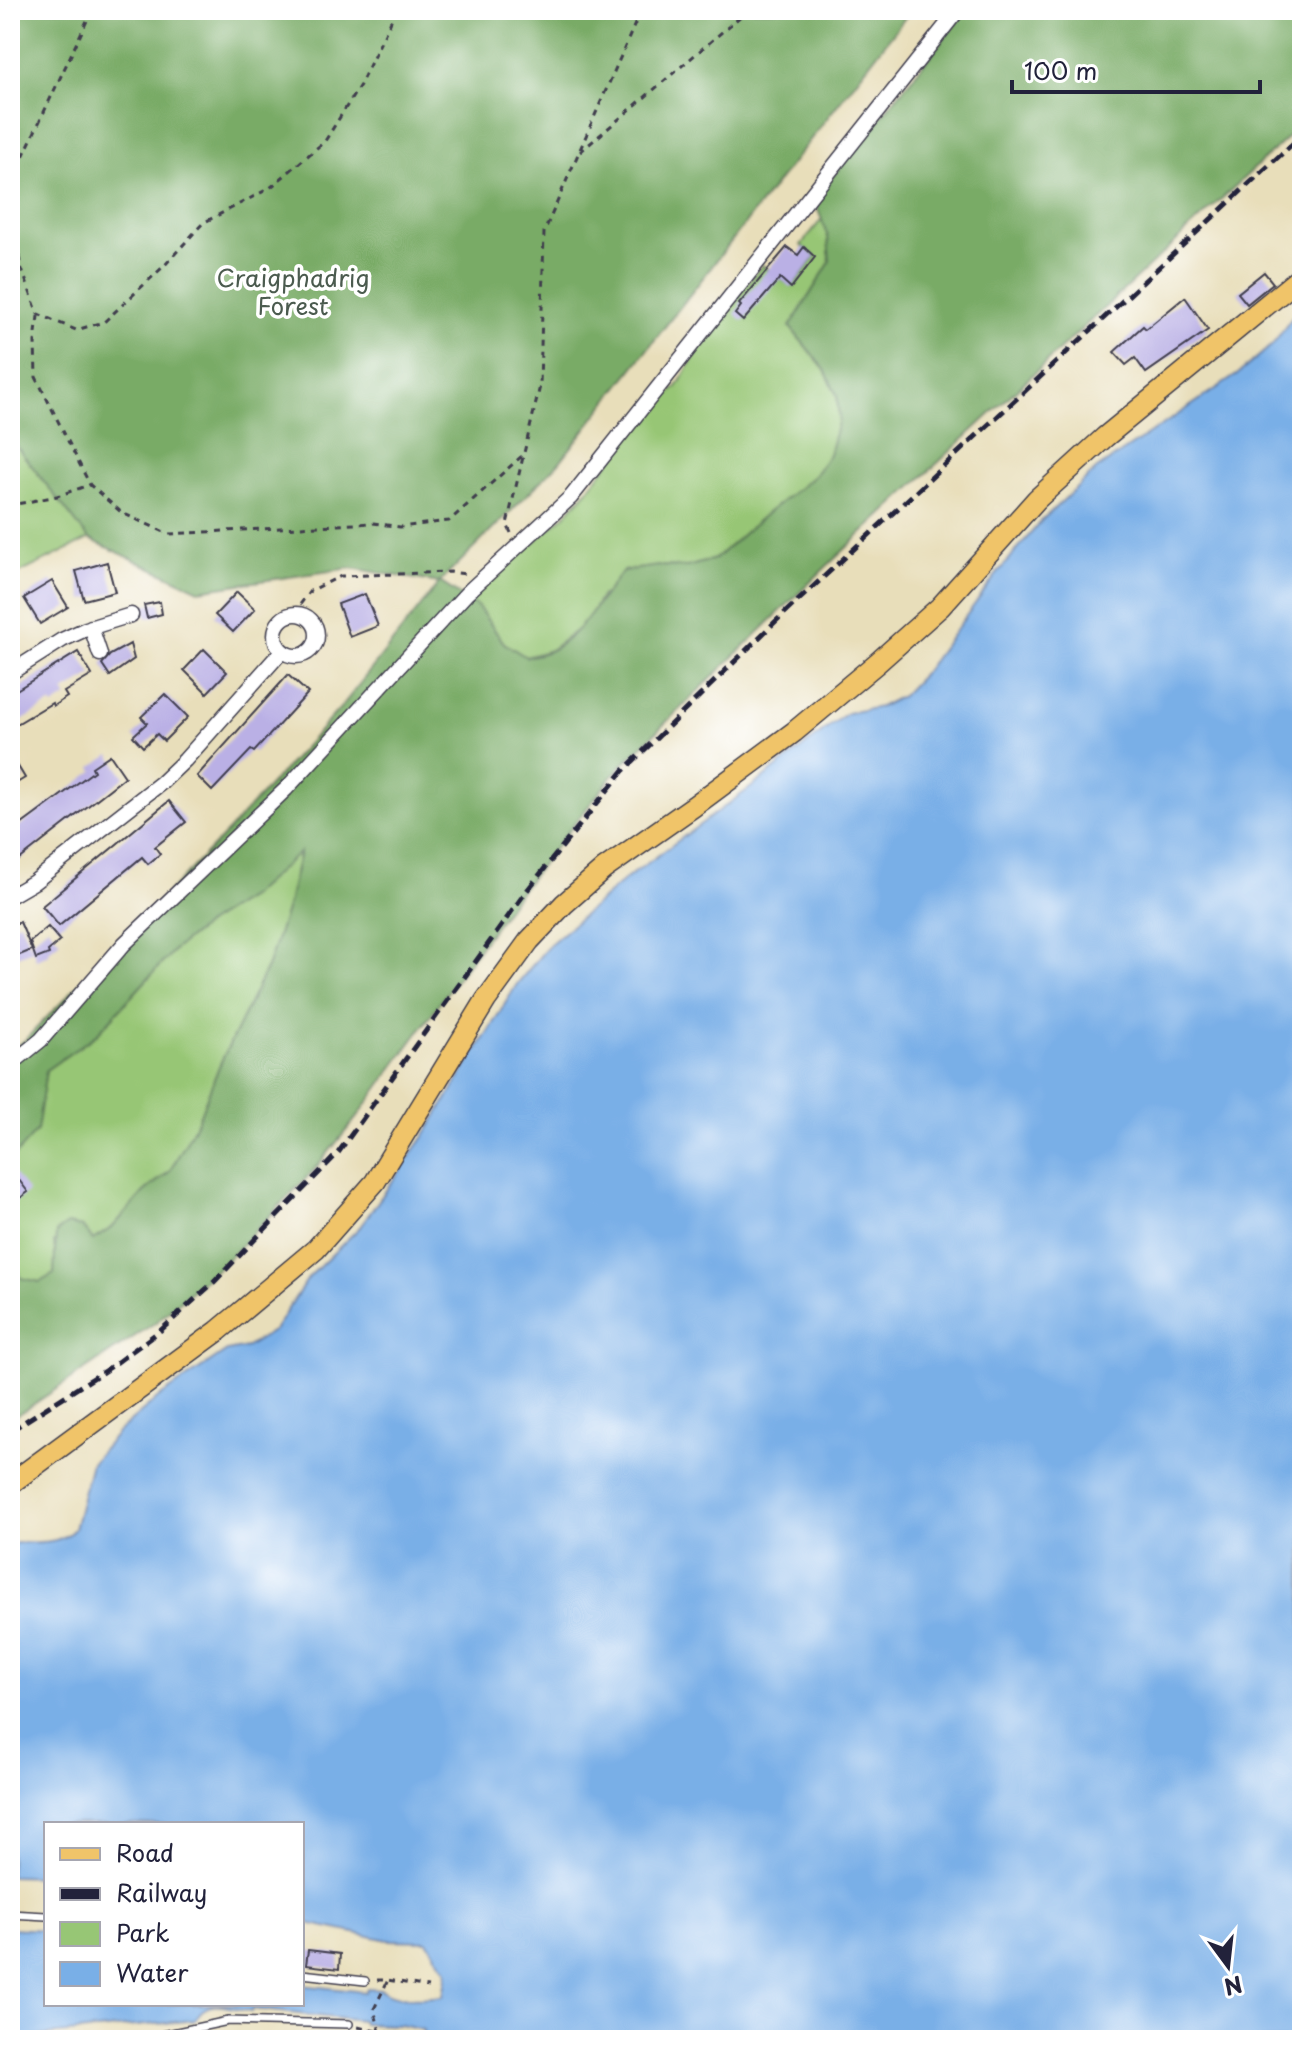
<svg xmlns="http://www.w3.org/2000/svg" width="1312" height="2050" font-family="'Playpen Sans',sans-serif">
	<rect width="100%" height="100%" fill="#fff"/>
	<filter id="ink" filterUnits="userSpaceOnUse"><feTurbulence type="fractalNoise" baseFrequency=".0125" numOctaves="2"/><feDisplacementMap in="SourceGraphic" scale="16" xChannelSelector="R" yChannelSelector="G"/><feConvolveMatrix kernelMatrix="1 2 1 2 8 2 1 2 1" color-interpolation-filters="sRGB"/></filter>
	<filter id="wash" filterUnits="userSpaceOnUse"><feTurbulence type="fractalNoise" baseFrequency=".006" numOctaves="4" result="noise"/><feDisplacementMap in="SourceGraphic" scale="32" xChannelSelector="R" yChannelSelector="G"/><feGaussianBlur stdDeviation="1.8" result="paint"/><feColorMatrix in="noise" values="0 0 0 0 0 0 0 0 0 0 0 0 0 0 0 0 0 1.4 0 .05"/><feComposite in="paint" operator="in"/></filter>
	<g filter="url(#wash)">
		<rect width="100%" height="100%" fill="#e8deba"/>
		<path fill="#97c675" stroke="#5c7458" stroke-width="2" d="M822,219L828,237L830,262L790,327L825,370L837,395L839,419L830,454L814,476L767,513L715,559L687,567L658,566L602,595L585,624L550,650L526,657L504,643L478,607L468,600L565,515L587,491L646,414L677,387L708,333L762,265L792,287L815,257L801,245Z
			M10,438L89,539L10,578Z
			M300,850L288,904L268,965L220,1064L198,1120L185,1144L170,1171L144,1192L113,1227L93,1240L82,1227L54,1242L56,1261L54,1274L40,1282L21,1278L15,1260L10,1255V1161L14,1157L41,1100L46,1070L96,1035L175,949L208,923L251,896Z"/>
		<path fill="#79ab66" stroke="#4e6650" stroke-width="2" d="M10,10H911L559,463L440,582L478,607L504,643L526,657C533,655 543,654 551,650C582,635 601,596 623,571L658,566L687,567L715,559L767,513L814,476L829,454L839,419L837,395L825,370L790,327L830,262L828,237L814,199L967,10H1302V124L827,566L620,767L517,895L359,1115L314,1170L227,1260L156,1322L10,1420V1255L15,1260L21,1278L40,1282L54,1274L56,1232L68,1224L82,1227L93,1240L113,1227L144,1192L170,1171L185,1144L198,1120L220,1064L268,965L288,904L300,852L251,896L208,923L175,949L96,1035L46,1070L37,1131L10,1161V1051L25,1040L229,830L342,706L439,583L351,568L199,590L89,539L10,438Z"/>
		<path fill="#79afe7" stroke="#4e6891" stroke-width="2" d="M1302,304V2040H423V2030L400,2025L363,2024L362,2021L253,2009L251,2012C232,2009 208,1995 195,2020L10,2039V1928L46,1930V2004H302V1985L365,1992L367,1988L381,1989C393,2001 426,1998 443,1996L447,1971L427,1941L388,1940L302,1922V1824H46V1877L10,1876V1544C32,1540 59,1547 74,1529L91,1463L118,1432L162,1395L227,1351L247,1347L274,1330L309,1277L360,1227L425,1135L517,984L549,945L623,881L761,780L847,713L880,707L902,696L923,674L1000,570L1042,520L1097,469L1238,374L1272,345Z"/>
		<g id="blocks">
			<path fill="#bab0e5" d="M787,247L798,255L804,247L815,257L791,288L780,278L743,321L735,314L741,306L739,304Z
				M1264,272L1273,283L1247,304L1238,293Z
				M1185,297L1208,330L1146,373L1135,358L1126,365L1114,352L1143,326L1146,329Z
				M107,562L115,592L84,600L76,571Z
				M52,581L68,607L40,624L24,598Z
				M237,592L255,609L233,632L215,615Z
				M365,594L378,626L350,637L338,604Z
				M160,602L162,614L147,618L144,605Z
				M130,644L134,659L110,676L102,664L110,655Z
				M204,649L227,672L207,693L184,670Z
				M78,652L92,675L64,692L67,697L53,706L52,703L10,728V694Z
				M288,675L308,693L254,752L251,750L212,791L197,776Z
				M165,694L188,717L164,741L157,734L143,747L133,736L147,723L141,717Z
				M10,753L25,778L10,787Z
				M110,755L125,777L10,867V833L94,771L92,767Z
				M169,801L186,822L155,847L160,854L148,864L142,857L59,926L42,906Z
				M20,922L32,950L10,959V926Z
				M48,927L60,941L48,951L49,954L36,959L30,942Z
				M10,1168L28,1192L10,1206Z
				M308,1950L340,1954L339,1969L306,1965Z"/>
		</g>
	</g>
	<g filter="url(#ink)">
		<use href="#blocks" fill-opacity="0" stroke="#403e4e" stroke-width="2"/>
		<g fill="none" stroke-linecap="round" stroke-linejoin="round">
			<defs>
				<path id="lane" d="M10,1914L46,1916
					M302,1974L365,1981
					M140,2040L228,2021L349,2024"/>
				<path id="street" d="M275 635a21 21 0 1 1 42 0a21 21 0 1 1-42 0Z
					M91,627L100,654
					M10,673L62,640L86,629L131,615
					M10,896L34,882L161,783L185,760L282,651
					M10,1065L41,1040L124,944L286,789L467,593L571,497L958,10"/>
				<path id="primary" d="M10,1484L218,1331L316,1249L375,1182L486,1000L529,941L564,904L604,869L694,806L794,732L877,663L940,607L1037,499L1105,437L1302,276"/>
			</defs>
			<use href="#lane" stroke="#403e4e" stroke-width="10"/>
			<use href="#street" stroke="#403e4e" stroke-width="17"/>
			<use href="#primary" stroke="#403e4e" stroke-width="23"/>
			<path stroke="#403e4e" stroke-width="3" stroke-dasharray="6 6" stroke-linecap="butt" d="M92,10L13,178L20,264L38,314L76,330L104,322L164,266L203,223L270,188L325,141L360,85L396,10
				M346,10H350
				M580,152L748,10
				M38,316L35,342L36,377L90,485L122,513L169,534L373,523L400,527L449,521L523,455
				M10,511L17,504L57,496L89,485
				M511,533L507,524L540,386L544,232L641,10
				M293,614L310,591L341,576L450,572L465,574
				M377,1980H388L428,1987
				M358,2027C384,2034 411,2033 437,2040
				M380,2032L374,2009L388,1980"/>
			<use href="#lane" stroke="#fff" stroke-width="7"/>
			<use href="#street" stroke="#fff" stroke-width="14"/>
			<use href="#primary" stroke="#f0c469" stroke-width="20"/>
			<path stroke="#22223b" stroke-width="5" stroke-dasharray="12 6" stroke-linecap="butt" d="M10,1431L109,1368L161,1330L214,1282L338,1153L525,893L623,771L776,621L1302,135"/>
		</g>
	</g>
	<g text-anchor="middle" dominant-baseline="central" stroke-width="7" stroke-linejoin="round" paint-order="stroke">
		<g font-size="24" fill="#4b5b4f" stroke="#fff">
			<text x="293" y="277">Craigphadrig<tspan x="293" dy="28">Forest</tspan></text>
		</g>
	</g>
	<rect width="1312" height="2050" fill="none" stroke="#fff" stroke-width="40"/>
	<rect x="44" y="1822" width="260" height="184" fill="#ffffff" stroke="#a7a7b1" stroke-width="2"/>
	<rect x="60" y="1848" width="40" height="12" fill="#f0c469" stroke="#a7a7b1" stroke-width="2"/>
	<text x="116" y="1862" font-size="24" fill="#22223b">Road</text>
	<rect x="60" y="1888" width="40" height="12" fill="#22223b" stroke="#a7a7b1" stroke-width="2"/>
	<text x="116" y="1902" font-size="24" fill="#22223b">Railway</text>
	<rect x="60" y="1922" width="40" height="24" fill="#97c675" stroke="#a7a7b1" stroke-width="2"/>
	<text x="116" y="1942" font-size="24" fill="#22223b">Park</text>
	<rect x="60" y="1962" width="40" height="24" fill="#79afe7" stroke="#a7a7b1" stroke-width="2"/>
	<text x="116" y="1982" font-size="24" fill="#22223b">Water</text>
	<g transform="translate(1228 1966) rotate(165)" stroke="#ffffff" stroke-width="6" paint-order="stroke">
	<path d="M0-6L14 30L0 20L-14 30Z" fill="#22223b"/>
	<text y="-12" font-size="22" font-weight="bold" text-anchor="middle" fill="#22223b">N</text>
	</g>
	<path d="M1012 80v12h248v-12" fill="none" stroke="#22223b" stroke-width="4"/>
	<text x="1024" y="80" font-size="24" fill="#22223b" stroke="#ffffff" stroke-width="6" paint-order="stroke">100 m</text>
</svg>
